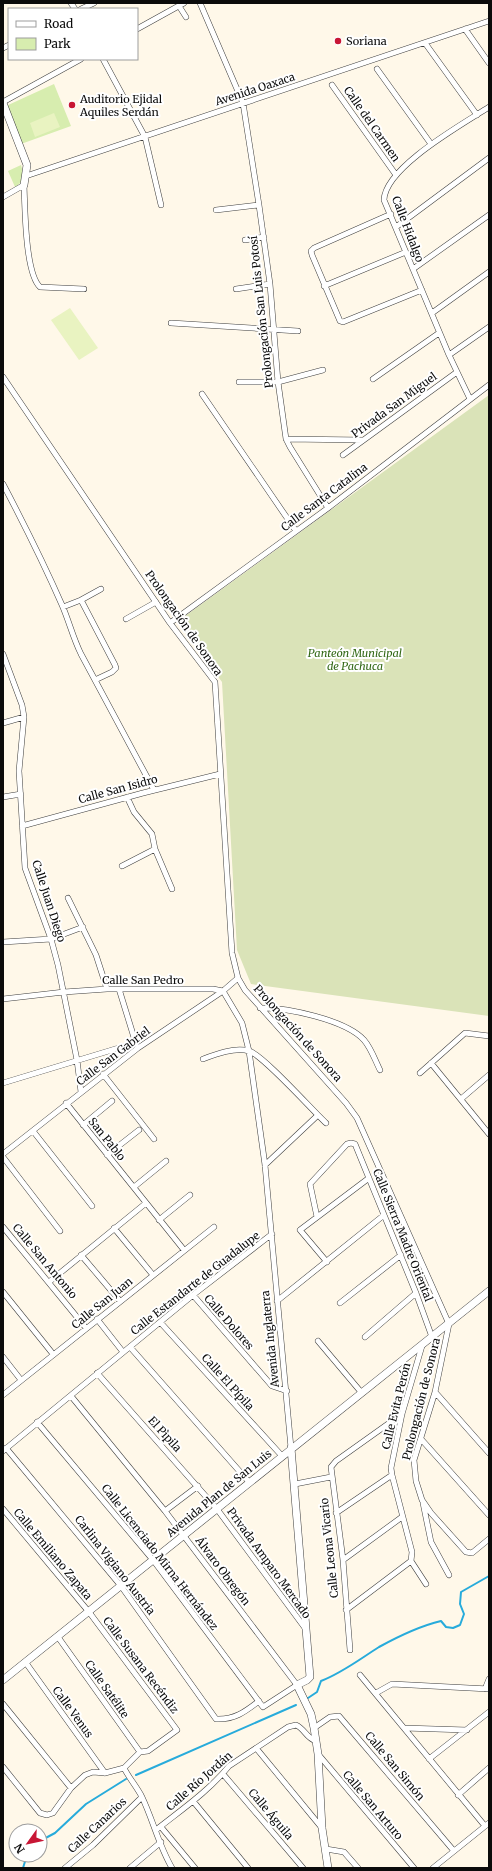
<svg xmlns="http://www.w3.org/2000/svg" width="492" height="1871" font-family="Merriweather,serif">
	<rect width="100%" height="100%" fill="#fff8e9"/>
	<path fill="#d7edaf" d="M54,84L71,126L21,144L6,106Z
		M21,165C24,176 25,181 15,187L8,171Z"/>
	<path fill="#dae3b8" d="M489,395V1016L251,984L237,950L222,682L177,622Z"/>
	<path fill="#e9f3c1" d="M54,113L60,127L35,137L30,123Z
		M70,308L98,348L79,360L51,320Z"/>
	<g fill="none" stroke-linecap="round" stroke-linejoin="round">
		<path stroke="#27abdb" stroke-width="2" d="M308,1698L317,1692L321,1681C342,1673 360,1659 379,1647C399,1636 420,1626 441,1621L446,1627L453,1628L460,1625L464,1614L460,1604L461,1592L489,1576
			M136,1775L296,1705
			M40,1841L55,1833L86,1804L126,1779
			M23,1868L27,1855"/>
		<defs>
			<path id="minor" d="M71,3L75,9
				M200,3L243,103L259,205L270,284L278,382L286,439L290,447L328,508
				M179,6L186,17
				M81,9L94,3
				M137,29L184,3
				M465,29L489,63
				M425,43L477,115
				M3,48L9,45
				M103,59L145,137L161,205
				M377,69L431,144
				M332,85L396,175
				M3,102L81,59
				M26,176L489,21
				M3,197L24,185C25,207 25,273 40,287L84,289
				M216,210L259,205
				M391,214L314,248L311,251L312,255L340,321L343,322L422,290
				M396,227L489,158
				M245,240L264,237
				M413,269L489,215
				M324,286L406,252
				M236,289L270,284
				M432,313L489,272
				M171,323L298,331
				M449,355L489,327
				M3,377L170,623L215,682L232,953L238,978L245,990L346,1103L357,1118L449,1324L435,1392L414,1460L416,1481L422,1500L431,1513L466,1552L472,1553L489,1539
				M373,379L439,333
				M239,382H278L323,370
				M202,394L296,531
				M470,399L449,355L384,200C385,167 463,124 489,107
				M286,439L363,440
				M343,455L457,372
				M3,484C24,524 44,564 62,605C69,621 73,638 81,654L154,790
				M81,600L115,665L116,668L112,672L95,680
				M63,607L81,600L101,589
				M126,619L156,602
				M170,623L328,508L489,385
				M3,654L22,705L24,717L19,771L25,868L51,939L58,965L77,1060L81,1092
				M3,723L24,717
				M3,797L21,794
				M127,797L134,812L152,834L155,849L172,889
				M22,826L143,793L220,774
				M122,866L155,849
				M68,898L96,955L107,989
				M3,942L51,939L83,927
				M119,989L136,1044
				M3,999L64,992L107,989H213L223,991L242,1023L249,1051L265,1165L291,1448
				M260,1008C286,1007 346,1020 364,1040C371,1048 375,1060 380,1070
				M203,1059C216,1054 235,1047 249,1051C262,1054 312,1110 326,1123
				M431,1063L489,1134
				M420,1073L465,1033L489,1036
				M103,1074L154,1139
				M3,1083L135,1043
				M461,1099L489,1075
				M66,1103L184,1250
				M83,1125L112,1101
				M33,1131L92,1206
				M3,1154L138,1048L223,991L238,978
				M107,1155L139,1130
				M3,1157L60,1231
				M265,1165L318,1115
				M134,1187L166,1161
				M317,1217L310,1184L347,1144L351,1143L355,1144L416,1293L432,1337
				M159,1220L190,1195
				M3,1227L86,1328
				M114,1228L153,1275
				M81,1255L120,1301
				M327,1262L300,1230L369,1178
				M49,1282L146,1203
				M3,1292L53,1354
				M193,1295L272,1386L287,1391
				M277,1301L384,1215
				M340,1303L401,1255
				M97,1319L123,1352
				M160,1322L282,1456
				M365,1337L416,1293
				M318,1341L361,1392
				M422,1346L402,1414L391,1468L392,1475L412,1552L411,1561L426,1584
				M130,1347L249,1482
				M3,1357L21,1380
				M97,1373L217,1509L305,1628
				M435,1392L489,1453
				M3,1395L214,1227
				M37,1422L153,1560L263,1707L297,1685L165,1511L71,1396
				M421,1439L489,1515
				M6,1448L121,1586L216,1719C234,1720 245,1712 259,1701
				M3,1451L193,1295L272,1234
				M295,1484L331,1477
				M423,1503L431,1542L449,1575
				M3,1509L89,1612L177,1730L148,1751L140,1752
				M165,1511L198,1486
				M336,1513L392,1475
				M343,1560L402,1517
				M346,1610L411,1561
				M58,1637L140,1752
				M350,1650L343,1560L331,1467L336,1461L402,1414
				M26,1663L105,1773
				M360,1675L485,1826
				M485,1689L489,1679
				M376,1693L392,1684L489,1689
				M3,1704L71,1788
				M314,1728L330,1717L339,1716L454,1851
				M404,1728L467,1730
				M256,1748L322,1828
				M140,1752L124,1768C129,1778 137,1787 142,1797C153,1820 159,1846 172,1868
				M318,1754L414,1868
				M429,1759L489,1712
				M3,1767L40,1813L47,1815L53,1813L71,1788L85,1775L93,1772L105,1773L124,1768
				M223,1774L303,1868
				M458,1795L489,1768
				M193,1801L248,1868
				M161,1827L195,1868
				M156,1830C181,1810 209,1791 229,1766L288,1727L296,1725C305,1729 306,1738 316,1741
				M326,1849L344,1852L358,1868
				M65,1868L93,1845L142,1797
				M130,1868L161,1842
				M433,1868L489,1823"/>
			<path id="tertiary" d="M3,103L27,165L24,185
				M291,1448L310,1677L307,1680L297,1685L311,1714L314,1728L318,1754L322,1828L328,1868
				M3,1680L489,1291"/>
		</defs>
		<use href="#minor" stroke="#3e3e3e" stroke-width="6"/>
		<use href="#tertiary" stroke="#3e3e3e" stroke-width="8"/>
		<use href="#minor" stroke="#fff" stroke-width="5"/>
		<use href="#tertiary" stroke="#fff" stroke-width="7"/>
	</g>
	<g fill="#c81635" stroke="#fff" stroke-width="1.5">
		<circle cx="338" cy="41" r="4"/>
		<circle cx="72" cy="105" r="4"/>
	</g>
	<g text-anchor="middle" dominant-baseline="central" stroke-width="4" stroke-linejoin="round" paint-order="stroke">
		<g font-size="11" fill="#0b0b0b" stroke="#fff" text-anchor="start">
			<text x="346" y="41">Soriana</text>
			<text x="80" y="99">Auditorio Ejidal<tspan x="80" dy="13">Aquiles Serdán</tspan></text>
		</g>
		<g font-size="11" fill="#0b0b0b" stroke="#fff">
			<text transform="translate(255 89) rotate(-18)">Avenida Oaxaca</text>
			<text transform="translate(372 124) rotate(55)">Calle del Carmen</text>
			<text transform="translate(408 229) rotate(69)">Calle Hidalgo</text>
			<text transform="translate(261 312) rotate(-96)">Prolongación San Luis Potosí</text>
			<text transform="translate(394 405) rotate(-36)">Privada San Miguel</text>
			<text transform="translate(324 497) rotate(-37)">Calle Santa Catalina</text>
			<text transform="translate(184 623) rotate(55)">Prolongación de Sonora</text>
			<text transform="translate(118 789) rotate(-15)">Calle San Isidro</text>
			<text transform="translate(49 901) rotate(72)">Calle Juan Diego</text>
			<text x="143" y="980">Calle San Pedro</text>
			<text transform="translate(298 1033) rotate(48)">Prolongación de Sonora</text>
			<text transform="translate(113 1056) rotate(-37)">Calle San Gabriel</text>
			<text transform="translate(107 1139) rotate(51)">San Pablo</text>
			<text transform="translate(403 1235) rotate(68)">Calle Sierra Madre Oriental</text>
			<text transform="translate(45 1261) rotate(50)">Calle San Antonio</text>
			<text transform="translate(195 1283) rotate(-38)">Calle Estandarte de Guadalupe</text>
			<text transform="translate(102 1303) rotate(-39)">Calle San Juan</text>
			<text transform="translate(229 1322) rotate(49)">Calle Dolores</text>
			<text transform="translate(270 1339) rotate(-96)">Avenida Inglaterra</text>
			<text transform="translate(228 1382) rotate(48)">Calle El Pípila</text>
			<text transform="translate(421 1399) rotate(-76)">Prolongación de Sonora</text>
			<text transform="translate(396 1406) rotate(-76)">Calle Evita Perón</text>
			<text transform="translate(165 1434) rotate(48)">El Pìpila</text>
			<text transform="translate(219 1493) rotate(-39)">Avenida Plan de San Luis</text>
			<text transform="translate(329 1548) rotate(-96)">Calle Leona Vicario</text>
			<text transform="translate(53 1554) rotate(50)">Calle Emiliano Zapata</text>
			<text transform="translate(160 1557) rotate(52)">Calle Licenciado Mirna Hernández</text>
			<text transform="translate(269 1563) rotate(54)">Privada Amparo Mercado</text>
			<text transform="translate(115 1565) rotate(52)">Carlina Vigiano Austria</text>
			<text transform="translate(223 1571) rotate(53)">Álvaro Obregón</text>
			<text transform="translate(141 1665) rotate(53)">Calle Susana Recéndiz</text>
			<text transform="translate(107 1689) rotate(55)">Calle Satélite</text>
			<text transform="translate(73 1712) rotate(54)">Calle Venus</text>
			<text transform="translate(395 1766) rotate(50)">Calle San Simón</text>
			<text transform="translate(199 1781) rotate(-41)">Calle Río Jordán</text>
			<text transform="translate(373 1805) rotate(50)">Calle San Arturo</text>
			<text transform="translate(271 1814) rotate(50)">Calle Águila</text>
			<text transform="translate(97 1825) rotate(-43)">Calle Canarios</text>
		</g>
		<g font-size="11" font-style="italic" fill="#326816" stroke="#fff">
			<text x="355" y="653">Panteón Municipal<tspan x="355" dy="13">de Pachuca</tspan></text>
		</g>
	</g>
	<rect width="492" height="1871" fill="none" stroke="#0b0b0b" stroke-width="8"/>
	<rect x="8" y="8" width="130" height="52" fill="#ffffff" stroke="#9d9d9d"/>
	<rect x="16" y="21" width="20" height="6" fill="#ffffff" stroke="#9d9d9d"/>
	<text x="44" y="28" font-size="12" fill="#0b0b0b">Road</text>
	<rect x="16" y="38" width="20" height="12" fill="#d7edaf" stroke="#9d9d9d"/>
	<text x="44" y="48" font-size="12" fill="#0b0b0b">Park</text>
	<g transform="translate(28 1843) rotate(237)"><circle r="19" fill="#ffffff" stroke="#9d9d9d"/>
	<path d="M0-3L7 15L0 10L-7 15Z" fill="#c81635"/>
	<text y="-6" font-size="11" font-weight="bold" text-anchor="middle" fill="#0b0b0b">N</text>
	</g>
</svg>
